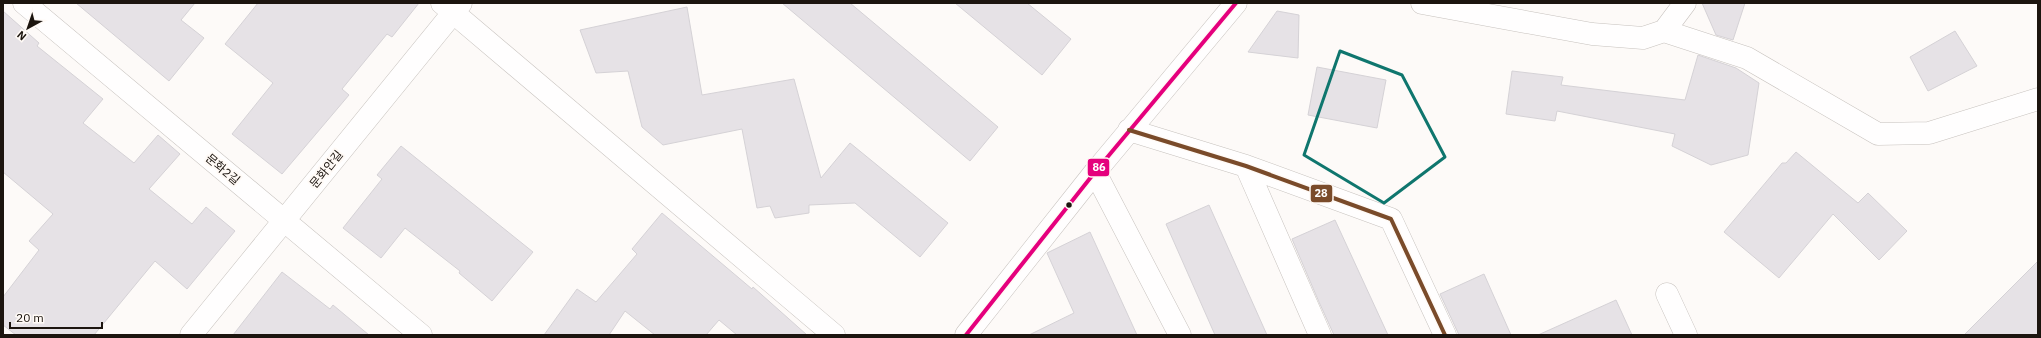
<svg xmlns="http://www.w3.org/2000/svg" width="2041" height="338" font-family="'IBM Plex Sans','Noto Sans KR',sans-serif">
	<rect width="100%" height="100%" fill="#fdfaf8"/>
	<path fill="#e6e2e6" stroke="#d5d2d6" d="M76,3H195L181,20L204,38L169,81Z
		M258,3H419L392,37L387,34L342,89L349,95L282,174L232,134L273,83L225,44Z
		M782,3H850L998,127L970,161Z
		M955,3H1027L1071,39L1042,75Z
		M1702,3H1745L1733,40L1716,35Z
		M687,7L702,95L794,79L821,178L850,143L948,223L920,257L855,203L809,205V213L775,218L770,206L757,208L742,129L663,145L642,127L628,71L596,73L580,30Z
		M3,11L39,43L37,46L103,99L83,123L134,163L158,135L180,154L149,189L192,224L206,207L235,231L187,289L155,261L94,335H16L3,325V297L39,250L29,241L53,214L3,172Z
		M1277,11L1299,15L1298,58L1248,52Z
		M1955,31L1977,66L1928,91L1910,57Z
		M1698,55L1736,68L1759,83L1748,155L1711,165L1672,146L1675,134L1557,111L1555,121L1506,114L1512,71L1563,77L1561,85L1685,100Z
		M1317,67L1386,80L1377,128L1308,115Z
		M401,146L533,252L492,301L459,273L460,271L405,228L381,258L343,228L382,179L377,175Z
		M1796,152L1858,203L1868,193L1907,231L1879,260L1833,214L1779,278L1724,232L1782,163H1786Z
		M1209,205L1267,335H1215L1166,224Z
		M662,213L752,289L753,287L807,335H737L719,320L706,335H655L625,311L609,335H544L577,289L596,302L637,254L632,249Z
		M1335,220L1388,335H1334L1319,302L1292,239Z
		M1090,232L1137,335H1029L1074,313L1047,253Z
		M2038,261V335H1964Z
		M282,272L330,309L333,305L369,335H233Z
		M1484,274L1511,335H1459L1440,294Z
		M1616,300L1632,335H1538Z"/>
	<g fill="none" stroke-linecap="round" stroke-linejoin="round">
		<defs>
			<path id="street" d="M24,3L421,335
				M442,3L834,335
				M1422,3L1592,34L1643,38L1664,31L1685,3
				M1664,31L1747,58L1878,134L1929,133L2038,99
				M1129,130L1246,166L1391,219L1445,335
				M1246,166L1320,335
				M1095,172L1180,335
				M1667,294L1686,335
				M191,335L461,3
				M966,335L1095,172L1236,3"/>
		</defs>
		<use href="#street" stroke="#c7c2be" stroke-width="23"/>
		<use href="#street" stroke="#fffefe" stroke-width="22"/>
		<defs>
			<path id="bus-1" d="M966,335L1095,172L1236,3"/>
			<path id="bus-2" d="M1129,130L1246,166L1391,219L1445,335"/>
		</defs>
		<use href="#bus-1" stroke="#fffaf6" stroke-width="7"/>
		<use href="#bus-2" stroke="#fffaf6" stroke-width="7"/>
		<use href="#bus-1" stroke="#e5007d" stroke-width="4"/>
		<use href="#bus-2" stroke="#7a4b2a" stroke-width="4"/>
	</g>
	<path fill="none" stroke="#0f766e" stroke-width="3" stroke-linejoin="round" d="M1340,51L1402,75L1445,157L1384,203L1304,155Z"/>
	<circle fill="#1c150f" stroke="#fffaf6" stroke-width="1.5" cx="1069" cy="205" r="3.5"/>
	<g text-anchor="middle" dominant-baseline="central" stroke-width="4" stroke-linejoin="round" paint-order="stroke">
		<g font-size="12" fill="#1c150f" stroke="#fffaf6">
			<text transform="translate(223 169) rotate(40)">문화2길</text>
			<text transform="translate(326 169) rotate(-51)">문화안길</text>
		</g>
	</g>
	<g stroke="#fffaf6" stroke-width="1.5">
		<rect x="1087" y="158" width="23" height="19" rx="4" fill="#e5007d"/>
		<rect x="1310" y="184" width="23" height="19" rx="4" fill="#7a4b2a"/>
	</g>
	<g font-size="11" text-anchor="middle" font-weight="bold" fill="#fff">
		<text x="1099" y="171">86</text>
		<text x="1321" y="197">28</text>
	</g>
	<rect width="2041" height="338" fill="none" stroke="#1c150f" stroke-width="8"/>
	<g transform="translate(28 28) rotate(220)" stroke="#fffaf6" stroke-width="3" paint-order="stroke">
	<path d="M0-3L7 15L0 10L-7 15Z" fill="#1c150f"/>
	<text y="-6" font-size="11" font-weight="bold" text-anchor="middle" fill="#1c150f">N</text>
	</g>
	<path d="M10 322v6h92v-6" fill="none" stroke="#1c150f" stroke-width="2"/>
	<text x="16" y="322" font-size="12" fill="#1c150f" stroke="#fffaf6" stroke-width="3" paint-order="stroke">20 m</text>
</svg>
